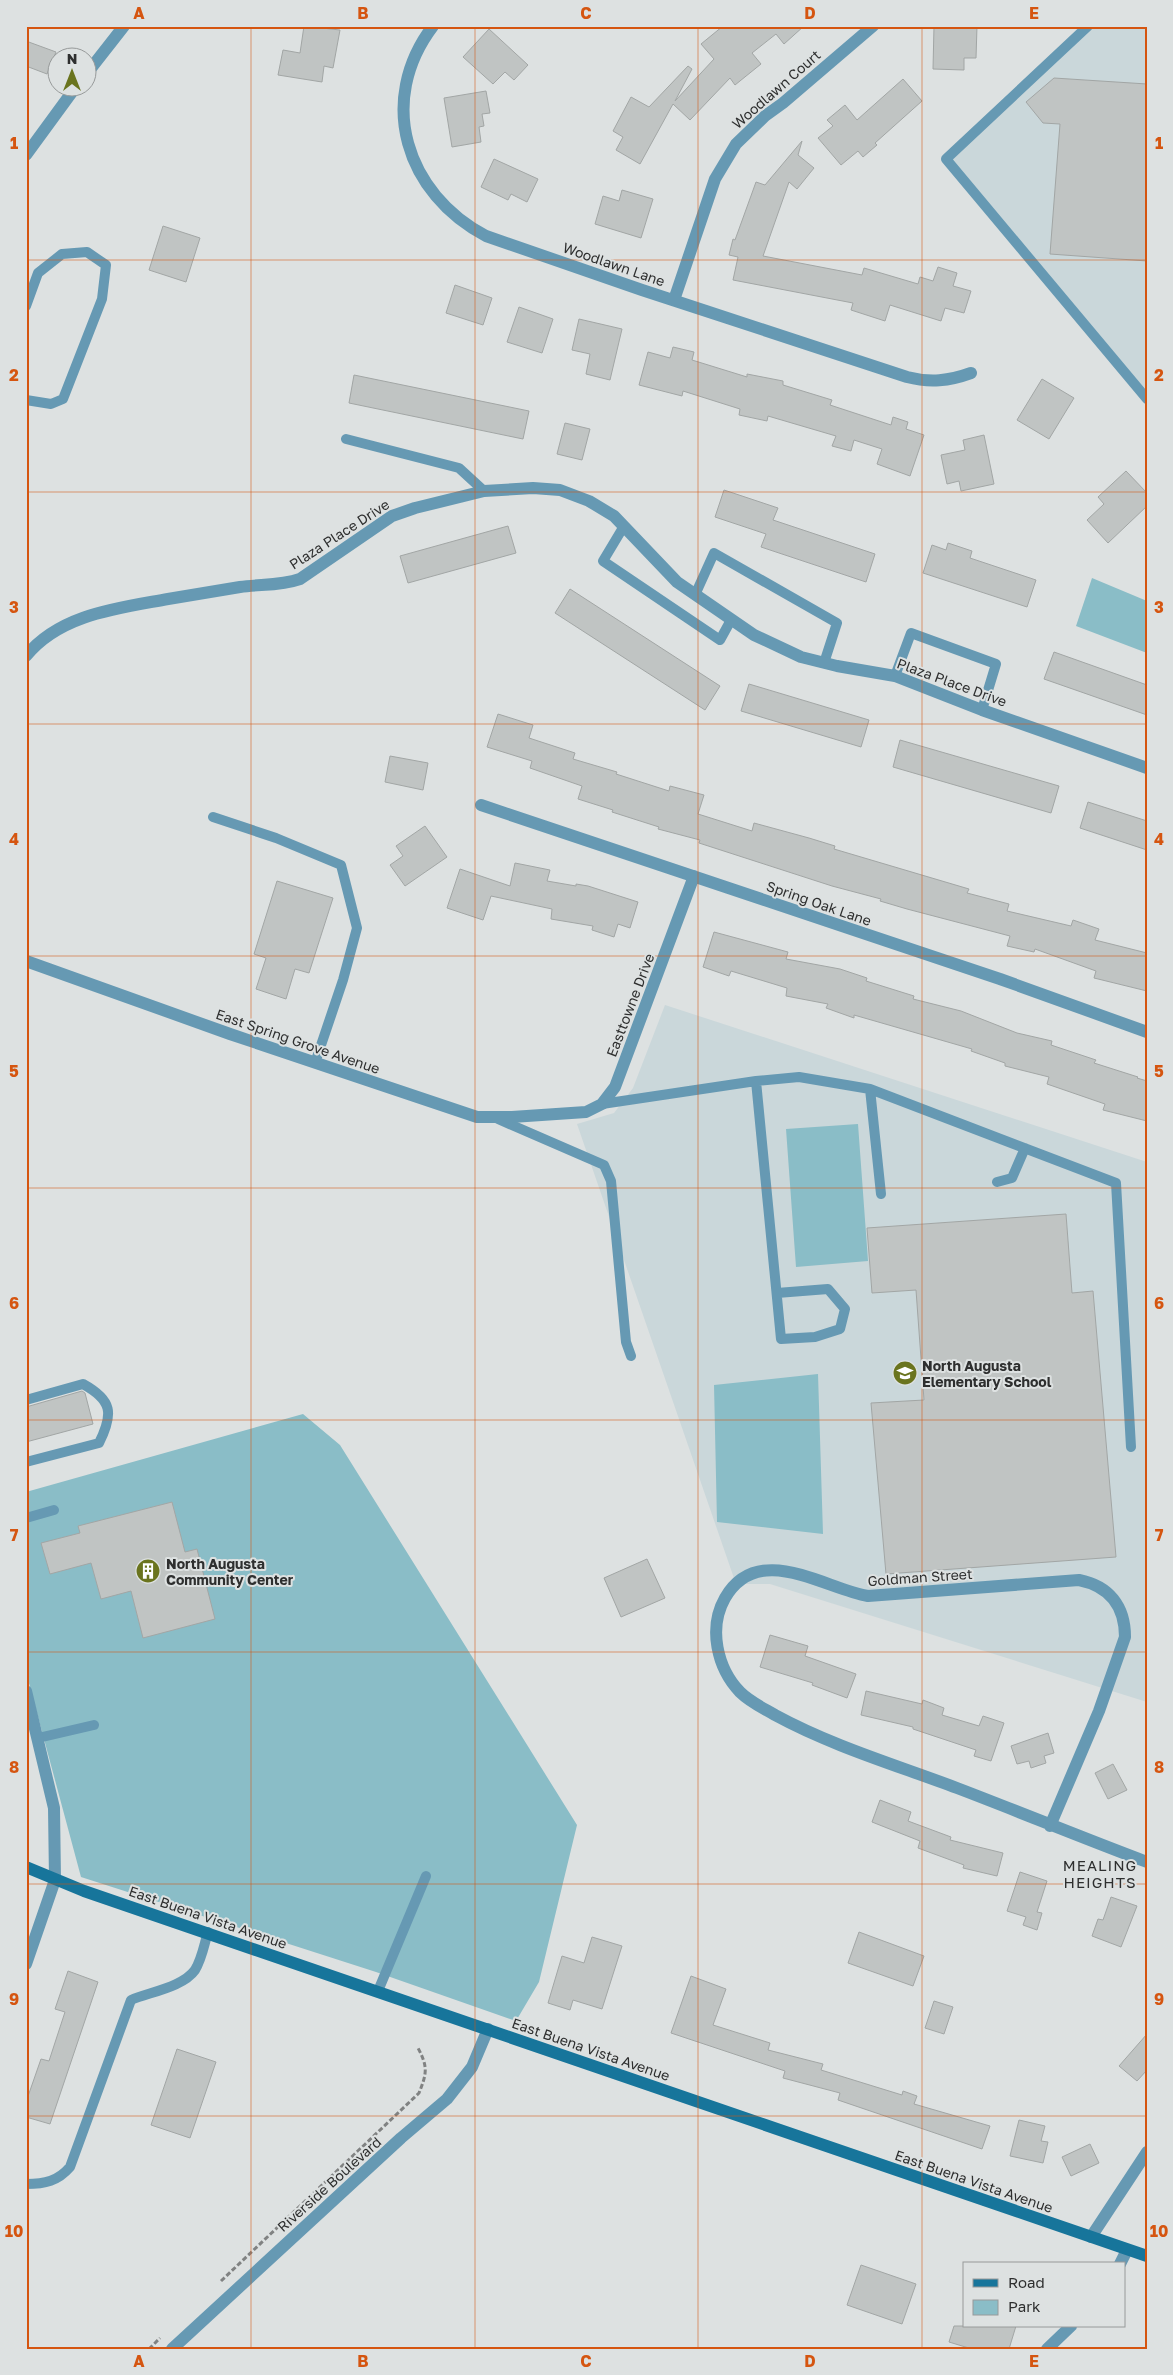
<svg xmlns="http://www.w3.org/2000/svg" width="1173" height="2375" font-family="'Golos Text',sans-serif">
	<rect width="100%" height="100%" fill="#dde1e1"/>
	<path fill="#cad7da" d="M1082,26H1147V399L946,159Z
		M665,1005L1147,1162V1702L770,1584H736L577,1124L614,1113L633,1088Z"/>
	<path fill="#8abdc7" d="M1092,578L1147,601V653L1076,626Z
		M858,1124L868,1261L796,1267L786,1129Z
		M818,1374L823,1534L717,1522L714,1385Z
		M303,1414L340,1445L577,1825L539,1982L516,2021L376,1972L81,1877L26,1672V1492Z"/>
	<path fill="#c0c4c3" stroke="#a2a6a5" d="M304,26L340,30L333,68L324,66L322,82L278,75L283,50L300,53Z
		M723,26H804L784,44L776,34L752,53L761,64L735,85L730,78L690,120L673,104L640,164L616,150L623,137L613,131L631,97L649,107L688,66L692,69L675,101L714,59L701,44Z
		M934,26H977L976,58H964V70L933,69Z
		M489,29L528,65L514,80L505,72L493,84L463,57Z
		M26,41L56,52L47,74L26,66Z
		M1054,78L1147,84V261L1050,254L1060,124L1043,123L1026,102Z
		M903,79L922,101L875,143L877,145L863,157L858,151L841,165L818,138L833,126L827,120L845,105L857,120Z
		M486,91L490,113L482,114L484,126L479,127L481,142L452,147L444,98Z
		M802,141L798,155L814,168L797,189L789,182L763,256L862,275L864,268L918,284L920,277L933,281L938,267L957,273L953,286L971,291L964,313L945,308L941,321L890,305L885,321L851,310L853,303L733,280L738,257L729,255L733,239L735,240L756,182L765,185Z
		M494,159L538,179L527,202L511,194L508,200L481,187Z
		M622,190L653,199L641,238L595,224L603,196L619,201Z
		M163,226L200,238L186,282L149,270Z
		M455,285L492,298L483,325L446,313Z
		M519,307L553,319L542,353L507,342Z
		M579,319L622,329L610,380L586,374L590,354L572,350Z
		M673,347L694,352L692,360L747,377V374L783,381V385L832,400L830,405L891,425L893,417L908,422L906,429L924,435L910,476L877,464L882,449L854,440L851,451L832,446L836,436L768,416L767,421L739,415L740,409L683,391L682,396L639,385L648,352L670,358Z
		M354,375L529,411L523,439L349,403Z
		M1042,379L1074,398L1049,439L1017,420Z
		M565,423L590,429L582,460L557,454Z
		M984,435L994,484L961,491L959,481L947,484L941,455L965,450L963,440Z
		M1126,471L1147,493V506L1108,543L1087,520L1104,504L1098,497Z
		M724,490L778,508L773,520L875,554L866,582L761,547L766,534L715,517Z
		M508,526L516,553L408,583L400,556Z
		M948,543L972,551L970,558L1036,580L1027,607L923,573L932,545L946,550Z
		M570,589L720,686L705,710L555,613Z
		M1054,652L1147,685V715L1044,679Z
		M749,684L869,720L861,747L741,711Z
		M498,714L533,725L529,738L575,753L573,759L617,772L616,774L669,791L670,786L704,795L698,814L752,831L754,823L809,838L835,846L834,849L969,889L967,893L1009,904L1007,911L1071,926L1073,920L1099,929L1095,940L1147,953V991L1094,978L1096,971L1035,949L1034,952L1007,946L1010,936L907,909L880,901L881,899L832,886L699,843L700,840L658,829L659,827L612,812L613,810L578,799L582,786L530,768L532,761L487,747Z
		M900,740L1059,786L1051,813L893,767Z
		M390,756L428,763L423,790L385,782Z
		M1088,802L1147,821V850L1080,828Z
		M425,826L447,857L405,886L390,865L403,856L396,846Z
		M515,863L550,870L547,881L576,886V884L588,886L638,902L630,928L618,924L614,937L592,930L593,926L551,919L552,909L491,896L483,920L447,908L460,869L510,886Z
		M277,881L333,898L309,973L295,969L286,999L256,989L266,958L254,954Z
		M714,932L788,952L786,959L840,969L867,978L866,981L914,996L913,999L961,1011L1017,1033L1052,1041L1051,1045L1096,1060L1094,1063L1138,1077L1137,1078L1147,1081V1121L1103,1110L1105,1104L1047,1084L1049,1077L1005,1066V1063L971,1051L972,1049L854,1015V1018L826,1008L828,1004L786,996L787,988L731,971L729,976L703,967Z
		M1066,1214L1072,1293L1093,1291L1116,1557L886,1574L871,1403L924,1400L916,1290L872,1293L867,1228Z
		M82,1391L85,1393L93,1424L26,1442V1407Z
		M172,1502L185,1552L197,1549L215,1619L143,1638L131,1591L101,1599L91,1563L50,1574L41,1543L80,1533L78,1526Z
		M647,1559L665,1598L621,1617L604,1578Z
		M770,1635L808,1646L805,1656L856,1674L847,1698L812,1685L813,1683L760,1667Z
		M866,1691L922,1704L923,1700L944,1708L942,1715L979,1726L983,1716L1004,1723L991,1761L974,1756L976,1750L913,1729V1727L861,1715Z
		M1048,1733L1054,1753L1044,1756L1046,1763L1031,1768L1029,1761L1017,1764L1011,1746Z
		M1113,1764L1127,1790L1108,1799L1095,1773Z
		M880,1800L911,1812L908,1821L951,1837L950,1840L1003,1853L997,1876L963,1868L964,1865L918,1848L920,1841L872,1822Z
		M1020,1872L1047,1881L1037,1912L1042,1913L1037,1930L1023,1925L1026,1917L1007,1911Z
		M1111,1897L1137,1906L1121,1947L1092,1936L1098,1919L1103,1920Z
		M859,1932L924,1956L913,1986L848,1963Z
		M592,1937L622,1946L602,2009L573,2000L570,2010L548,2003L562,1956L584,1963Z
		M68,1971L98,1982L50,2124L26,2117V2102L41,2059L49,2061L65,2012L55,2009Z
		M691,1976L726,1989L713,2025L770,2043L768,2050L823,2064L821,2070L902,2095L903,2091L917,2096L914,2104L990,2126L982,2149L838,2100L840,2093L783,2078L785,2071L671,2033Z
		M934,2001L953,2007L944,2034L925,2028Z
		M1147,2034V2070L1137,2081L1119,2066Z
		M177,2049L216,2062L190,2138L151,2125Z
		M1019,2120L1045,2126L1041,2141L1048,2142L1043,2163L1010,2156Z
		M1090,2144L1099,2163L1071,2176L1062,2157Z
		M861,2265L916,2284L902,2324L847,2305Z
		M954,2326H1016L1009,2349H972L949,2342Z"/>
	<g fill="none" stroke-linecap="round" stroke-linejoin="round">
		<path stroke="#808282" stroke-width="3" stroke-dasharray="5 2.5" stroke-linecap="butt" d="M221,2281L419,2093C427,2073 428,2067 418,2048
			M149,2349L160,2338"/>
		<path stroke="#6699b3" stroke-width="10" d="M1088,26L946,159L1147,399
			M26,306L38,273L62,254L87,252L106,265L102,299L63,399L51,404L26,400
			M346,439L459,468L484,491
			M624,526L603,561L720,640L731,620
			M695,595L714,553L837,623L824,663
			M895,676L911,633L996,664L982,710
			M213,817L276,838L341,865L357,928L343,980L315,1063
			M756,1081L781,1339L815,1337L840,1329L845,1309L828,1289L777,1293
			M870,1089L881,1194
			M602,1104L756,1081L799,1077L870,1089L1116,1183L1131,1447
			M498,1119L604,1165L611,1181L626,1342L631,1356
			M997,1182L1012,1178L1025,1148
			M26,1400L83,1384C112,1400 114,1413 99,1443L26,1462
			M26,1518L54,1510
			M38,1738L94,1725
			M378,1991L426,1876
			M26,2184C45,2184 58,2181 70,2167L131,2000C150,1992 183,1987 195,1970C202,1959 204,1945 208,1932"/>
		<path stroke="#6699b3" stroke-width="12" d="M433,26C376,101 406,194 486,236L642,290L907,377C930,383 949,381 971,373
			M88,72L124,26
			M26,155L75,88
			M674,300L715,179L736,144L765,116L783,103L873,26
			M26,656C60,614 119,608 168,599C192,595 216,591 240,587C260,584 280,586 300,579L392,516L415,508L484,491L533,488L560,490L589,501L614,516L677,582L754,635L801,657L837,666L895,676L982,710L1147,768
			M481,805L1000,979L1147,1032
			M26,961L230,1034L477,1117H512L586,1112L602,1104L615,1087L694,876
			M26,1691L54,1808L55,1880L26,1964
			M1050,1826L1099,1711L1125,1637C1125,1606 1109,1586 1079,1580L868,1596C823,1588 758,1541 725,1598C708,1628 717,1668 740,1692C750,1702 763,1708 775,1715C832,1746 896,1765 957,1788C1020,1812 1083,1838 1147,1862
			M1091,2237L1147,2152
			M1120,2264L1127,2250
			M172,2349L401,2138L447,2099L472,2067L488,2029
			M1047,2349L1071,2326"/>
		<path stroke="#17759b" stroke-width="12" d="M26,1867L84,1891L1147,2256"/>
	</g>
	<path fill="none" stroke="#d55510" stroke-width="1" stroke-opacity="0.55" d="M251,26V2349M475,26V2349M698,26V2349M922,26V2349M26,260H1147M26,492H1147M26,724H1147M26,956H1147M26,1188H1147M26,1420H1147M26,1652H1147M26,1884H1147M26,2116H1147"/>
	<defs>
		<symbol id="school-disc" viewBox="-11 -11 22 22"><circle r="9.5" fill="#6a741e" stroke="#dde1e1"/><path d="M0-5L7-2L0 1L-7-2ZM-4 1L0 2.5L4 1V4Q0 6-4 4Z" fill="#fff"/></symbol>
		<symbol id="building-disc" viewBox="-11 -11 22 22"><circle r="9.5" fill="#6a741e" stroke="#dde1e1"/><path d="M-4-6H4V6H1V3H-1V6H-4ZM-2.5-4.3h1.7v1.8h-1.7ZM.8-4.3h1.7v1.8H.8ZM-2.5-1h1.7V.8h-1.7ZM.8-1h1.7V.8H.8Z" fill="#fff"/></symbol>
	</defs>
	<g fill-rule="evenodd">
		<use href="#school-disc" x="891" y="1359" width="28" height="28"/>
		<use href="#building-disc" x="134" y="1557" width="28" height="28"/>
	</g>
	<g text-anchor="middle" dominant-baseline="central" stroke-width="4" stroke-linejoin="round" paint-order="stroke">
		<g font-size="14" fill="#2e2f2f" stroke="#dde1e1">
			<text transform="translate(776 89) rotate(-41)">Woodlawn Court</text>
			<text transform="translate(614 264) rotate(19)">Woodlawn Lane</text>
			<text transform="translate(339 534) rotate(-33)">Plaza Place Drive</text>
			<text transform="translate(952 682) rotate(20)">Plaza Place Drive</text>
			<text transform="translate(819 903) rotate(19)">Spring Oak Lane</text>
			<text transform="translate(630 1005) rotate(-69)">Easttowne Drive</text>
			<text transform="translate(298 1041) rotate(19)">East Spring Grove Avenue</text>
			<text transform="translate(920 1577) rotate(-4)">Goldman Street</text>
			<text transform="translate(208 1917) rotate(19)">East Buena Vista Avenue</text>
			<text transform="translate(591 2049) rotate(19)">East Buena Vista Avenue</text>
			<text transform="translate(974 2181) rotate(19)">East Buena Vista Avenue</text>
			<text transform="translate(329 2184) rotate(-42)">Riverside Boulevard</text>
		</g>
		<g font-size="14" font-weight="bold" fill="#2e2f2f" stroke="#dde1e1" text-anchor="start">
			<text x="922" y="1365">North Augusta<tspan x="922" dy="16">Elementary School</tspan></text>
			<text x="166" y="1563">North Augusta<tspan x="166" dy="16">Community Center</tspan></text>
		</g>
		<g font-size="15" letter-spacing="1" fill="#2e2f2f" stroke="#dde1e1">
			<text x="1100" y="1865">MEALING<tspan x="1100" dy="17">HEIGHTS</tspan></text>
		</g>
	</g>
	<rect width="1173" height="2375" fill="none" stroke="#dde1e1" stroke-width="55"/>
	<rect x="963" y="2262" width="162" height="65" fill="#dde1e1" stroke="#979a9a"/>
	<rect x="973" y="2279" width="25" height="8" fill="#17759b" stroke="#979a9a"/>
	<text x="1008" y="2288" font-size="15" fill="#2e2f2f">Road</text>
	<rect x="973" y="2300" width="25" height="15" fill="#8abdc7" stroke="#979a9a"/>
	<text x="1008" y="2312" font-size="15" fill="#2e2f2f">Park</text>
	<g transform="translate(72 72)"><circle r="24" fill="#dde1e1" stroke="#979a9a"/>
	<path d="M0-4L9 19L0 12L-9 19Z" fill="#6a741e"/>
	<text y="-8" font-size="14" font-weight="bold" text-anchor="middle" fill="#2e2f2f">N</text>
	</g>
	<rect x="28" y="28" width="1118" height="2320" fill="none" stroke="#d55510" stroke-width="2"/>
	<g font-size="16" text-anchor="middle" font-weight="bold" fill="#d55510">
		<text x="139" y="19">A</text>
		<text x="363" y="19">B</text>
		<text x="586" y="19">C</text>
		<text x="810" y="19">D</text>
		<text x="1034" y="19">E</text>
		<text x="14" y="149">1</text>
		<text x="1159" y="149">1</text>
		<text x="14" y="381">2</text>
		<text x="1159" y="381">2</text>
		<text x="14" y="613">3</text>
		<text x="1159" y="613">3</text>
		<text x="14" y="845">4</text>
		<text x="1159" y="845">4</text>
		<text x="14" y="1077">5</text>
		<text x="1159" y="1077">5</text>
		<text x="14" y="1309">6</text>
		<text x="1159" y="1309">6</text>
		<text x="14" y="1541">7</text>
		<text x="1159" y="1541">7</text>
		<text x="14" y="1773">8</text>
		<text x="1159" y="1773">8</text>
		<text x="14" y="2005">9</text>
		<text x="1159" y="2005">9</text>
		<text x="14" y="2237">10</text>
		<text x="1159" y="2237">10</text>
		<text x="139" y="2367">A</text>
		<text x="363" y="2367">B</text>
		<text x="586" y="2367">C</text>
		<text x="810" y="2367">D</text>
		<text x="1034" y="2367">E</text>
	</g>
</svg>
